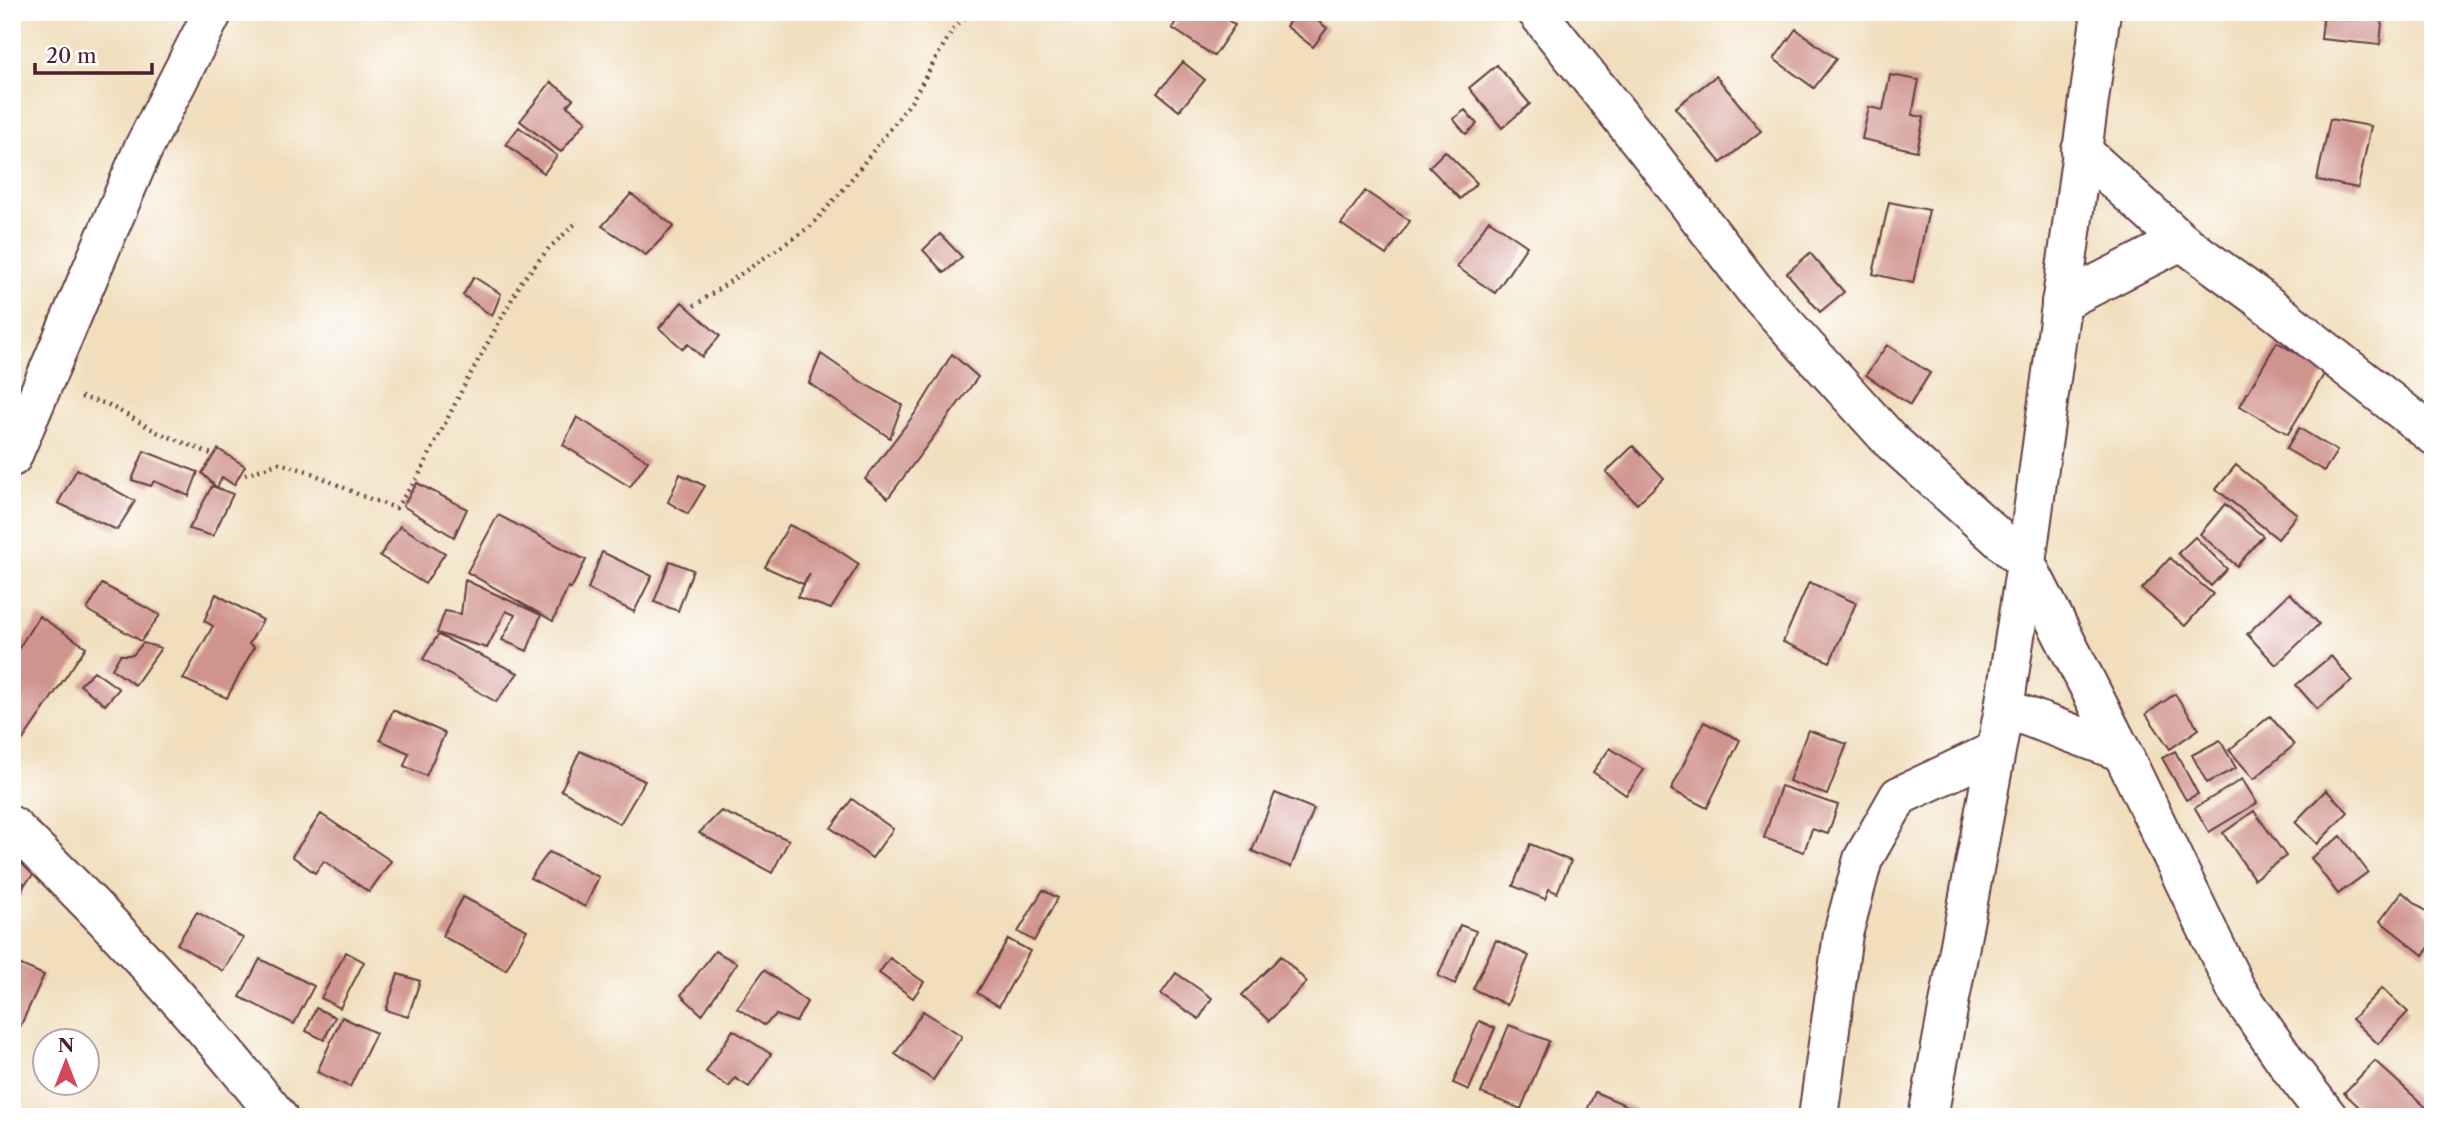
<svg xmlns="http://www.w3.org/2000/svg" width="2445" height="1129" font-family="'Libre Caslon Text',serif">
	<rect width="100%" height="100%" fill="#fff"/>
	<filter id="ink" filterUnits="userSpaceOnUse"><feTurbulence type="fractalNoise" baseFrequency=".0143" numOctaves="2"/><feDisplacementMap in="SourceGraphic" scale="14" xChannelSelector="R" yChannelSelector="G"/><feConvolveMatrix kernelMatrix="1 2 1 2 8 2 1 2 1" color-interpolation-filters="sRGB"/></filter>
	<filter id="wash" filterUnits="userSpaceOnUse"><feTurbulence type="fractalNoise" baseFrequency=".00686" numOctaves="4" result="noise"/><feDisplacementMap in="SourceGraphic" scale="28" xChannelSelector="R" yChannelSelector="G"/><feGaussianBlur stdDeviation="1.57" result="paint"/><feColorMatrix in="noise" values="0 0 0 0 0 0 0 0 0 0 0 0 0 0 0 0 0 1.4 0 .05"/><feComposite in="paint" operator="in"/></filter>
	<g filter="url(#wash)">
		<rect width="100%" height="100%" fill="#f0debc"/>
		<g id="blocks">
			<path fill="#d0948e" d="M1182,12H1216L1235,25L1214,56L1172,28Z
				M1297,12H1306L1327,28L1313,47L1286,26Z
				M2324,12H2383L2380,45L2321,39Z
				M1796,29L1836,59L1814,88L1774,59Z
				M1183,62L1205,80L1179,111L1157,93Z
				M1497,65L1530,104L1502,128L1469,88Z
				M1890,75L1919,80L1912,115L1924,117L1917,151L1862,139L1869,107L1883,110Z
				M1716,76L1761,131L1721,163L1675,108Z
				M551,82L573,99L567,106L586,121L561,152L520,121Z
				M1465,110L1477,124L1466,134L1453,119Z
				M2330,119L2371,126L2358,188L2317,180Z
				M519,127L557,156L544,173L506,144Z
				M1445,151L1477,183L1460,199L1429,167Z
				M1365,191L1410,221L1386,255L1341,224Z
				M631,194L674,226L646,255L602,226Z
				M1889,202L1929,210L1913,283L1873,274Z
				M1489,220L1527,246L1495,293L1457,267Z
				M940,234L962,257L944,273L923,250Z
				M1810,253L1844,292L1820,312L1787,273Z
				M474,277L501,294L492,316L463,295Z
				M682,302L720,336L702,357L688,344L683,349L659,328Z
				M2277,342L2326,371L2288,434L2240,406Z
				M1887,345L1930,373L1910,405L1866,375Z
				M821,354L863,383L902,405L890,438L809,383Z
				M952,354L978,377L888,498L865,479L919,408Z
				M577,417L648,461L630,487L563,445Z
				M2299,428L2337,451L2324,471L2286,449Z
				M1633,446L1664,478L1637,504L1606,472Z
				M218,449L245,466L234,485L222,477L217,488L202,473Z
				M144,451L198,472L189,496L154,481L151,486L132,480Z
				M2236,465L2297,514L2278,539L2216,489Z
				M77,469L135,501L117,530L58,503Z
				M680,474L705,486L688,514L668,502Z
				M417,483L467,509L454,537L403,506Z
				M212,486L233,494L213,536L189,529Z
				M2225,504L2263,536L2237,566L2200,534Z
				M498,515L586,560L571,589L568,587L553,621L467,572Z
				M789,525L827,543L859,564L831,609L797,597L810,574L803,584L765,567Z
				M400,526L445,553L425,584L380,556Z
				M2195,537L2227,569L2211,586L2178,553Z
				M602,552L652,576L634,612L588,589Z
				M2170,558L2213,594L2185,626L2142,589Z
				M670,561L693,570L678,611L654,602Z
				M465,580L541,615L527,651L502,640L515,615L506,611L487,648L437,633L445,611L461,614Z
				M1809,582L1856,603L1830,662L1783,642Z
				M102,584L160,615L141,641L87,610Z
				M2290,593L2319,624L2276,665L2247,634Z
				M216,594L263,620L249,644L254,647L227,698L183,679L213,626L204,621Z
				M39,616L86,647L22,741L12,733V659Z
				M438,635L518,673L496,702L423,659Z
				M143,643L161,648L135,685L112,669L120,655H133Z
				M2331,656L2352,681L2317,709L2296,685Z
				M94,671L119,689L105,705L80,685Z
				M2175,694L2199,729L2170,749L2146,714Z
				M393,710L445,733L426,776L404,766L409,753L380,740Z
				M2270,716L2294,745L2254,779L2229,750Z
				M1704,722L1740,740L1707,808L1671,790Z
				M1808,730L1847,744L1827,795L1789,781Z
				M2220,740L2236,768L2207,783L2192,755Z
				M1610,748L1644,770L1626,795L1593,772Z
				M580,751L645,781L620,824L561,790Z
				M2175,751L2198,794L2186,800L2162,758Z
				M2242,779L2257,803L2209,832L2195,808Z
				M1781,786L1838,805L1828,834L1812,829L1804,852L1764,838Z
				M2326,790L2348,812L2317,844L2295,822Z
				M1275,793L1314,809L1291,867L1252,851Z
				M852,799L893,829L872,858L831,828Z
				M721,811L789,840L772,873L699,833Z
				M2254,811L2286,856L2254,879L2223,833Z
				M321,814L391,861L369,892L324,861L315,873L292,856Z
				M2341,836L2368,872L2338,894L2311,858Z
				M12,844L47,860L25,884L12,874Z
				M1530,844L1571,861L1557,893L1549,889L1545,899L1513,886Z
				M549,852L599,877L585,907L530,878Z
				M12,880L25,884L12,910Z
				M1043,890L1058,898L1034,941L1018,932Z
				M2402,892L2433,917V943L2423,955L2380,921Z
				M463,897L527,930L506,970L442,936Z
				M197,912L243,938L223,971L177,944Z
				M1460,925L1476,931L1455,984L1438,976Z
				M1008,939L1030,951L999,1006L977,993Z
				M1496,940L1529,956L1507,1005L1473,989Z
				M715,951L737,963L702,1015L681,995Z
				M346,952L364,962L340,1008L321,998Z
				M1281,956L1307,982L1269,1021L1242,995Z
				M890,958L924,982L913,998L879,973Z
				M260,959L314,986L294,1024L240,997Z
				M12,961L44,975L20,1027L12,1023Z
				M764,970L807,1002L796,1022L776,1015L764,1025L737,1008Z
				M1176,973L1212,998L1199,1019L1161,994Z
				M398,974L420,981L408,1017L386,1010Z
				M2382,988L2408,1012L2378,1044L2352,1019Z
				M316,1008L335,1017L324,1040L306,1031Z
				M923,1011L962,1036L933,1080L895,1054Z
				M342,1017L376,1033L350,1087L317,1072Z
				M1479,1021L1495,1028L1469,1090L1453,1083Z
				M1509,1025L1549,1041L1521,1109L1481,1093Z
				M733,1030L771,1054L749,1087L735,1078L729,1087L706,1072Z
				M2375,1061L2429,1110L2422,1117H2370L2344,1093Z
				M1595,1092L1642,1112L1640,1117H1584Z"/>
		</g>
	</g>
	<g filter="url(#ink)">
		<use href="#blocks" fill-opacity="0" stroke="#633c41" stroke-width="2"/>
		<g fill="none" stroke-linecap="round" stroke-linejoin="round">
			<defs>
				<path id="minor" d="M1537,12L1647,150L1754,289L1890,440L2026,563L2122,752
					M2081,150L2181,241L2259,298L2433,435
					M2061,302L2181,241
					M12,457L143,149L213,12
					M2004,708L2122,752L2236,989L2292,1070L2328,1117
					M12,826C107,917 196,1014 278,1117
					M1818,1117L1843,934L1863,859L1899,796L1995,751"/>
				<path id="trunk" d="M1928,1117L2004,708L2026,563L2101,12"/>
			</defs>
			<use href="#minor" stroke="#633c41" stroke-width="42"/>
			<use href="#trunk" stroke="#633c41" stroke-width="42"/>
			<path stroke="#633c41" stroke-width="4.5" stroke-dasharray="2 5" stroke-linecap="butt" d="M694,306L811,226L846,186L911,102L953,29L971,12
				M81,397L107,404L157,432L214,455
				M245,475L279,463L307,471L362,496L396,508L419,475L465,384L522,281L549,248L575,224"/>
			<use href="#minor" stroke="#fff" stroke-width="38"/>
			<use href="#trunk" stroke="#fff" stroke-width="38"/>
		</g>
	</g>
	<rect width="2445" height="1129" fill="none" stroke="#fff" stroke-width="42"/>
	<g transform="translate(66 1062)"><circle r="33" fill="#ffffff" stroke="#b7a5aa" stroke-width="2"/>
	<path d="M0-5L12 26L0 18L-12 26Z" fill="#d1495b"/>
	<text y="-10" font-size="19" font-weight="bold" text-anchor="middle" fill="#4a1f2b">N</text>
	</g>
	<path d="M35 63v10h117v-10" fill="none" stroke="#4a1f2b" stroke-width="3.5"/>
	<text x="46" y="63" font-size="21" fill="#4a1f2b" stroke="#ffffff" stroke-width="5" paint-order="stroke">20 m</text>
</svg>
